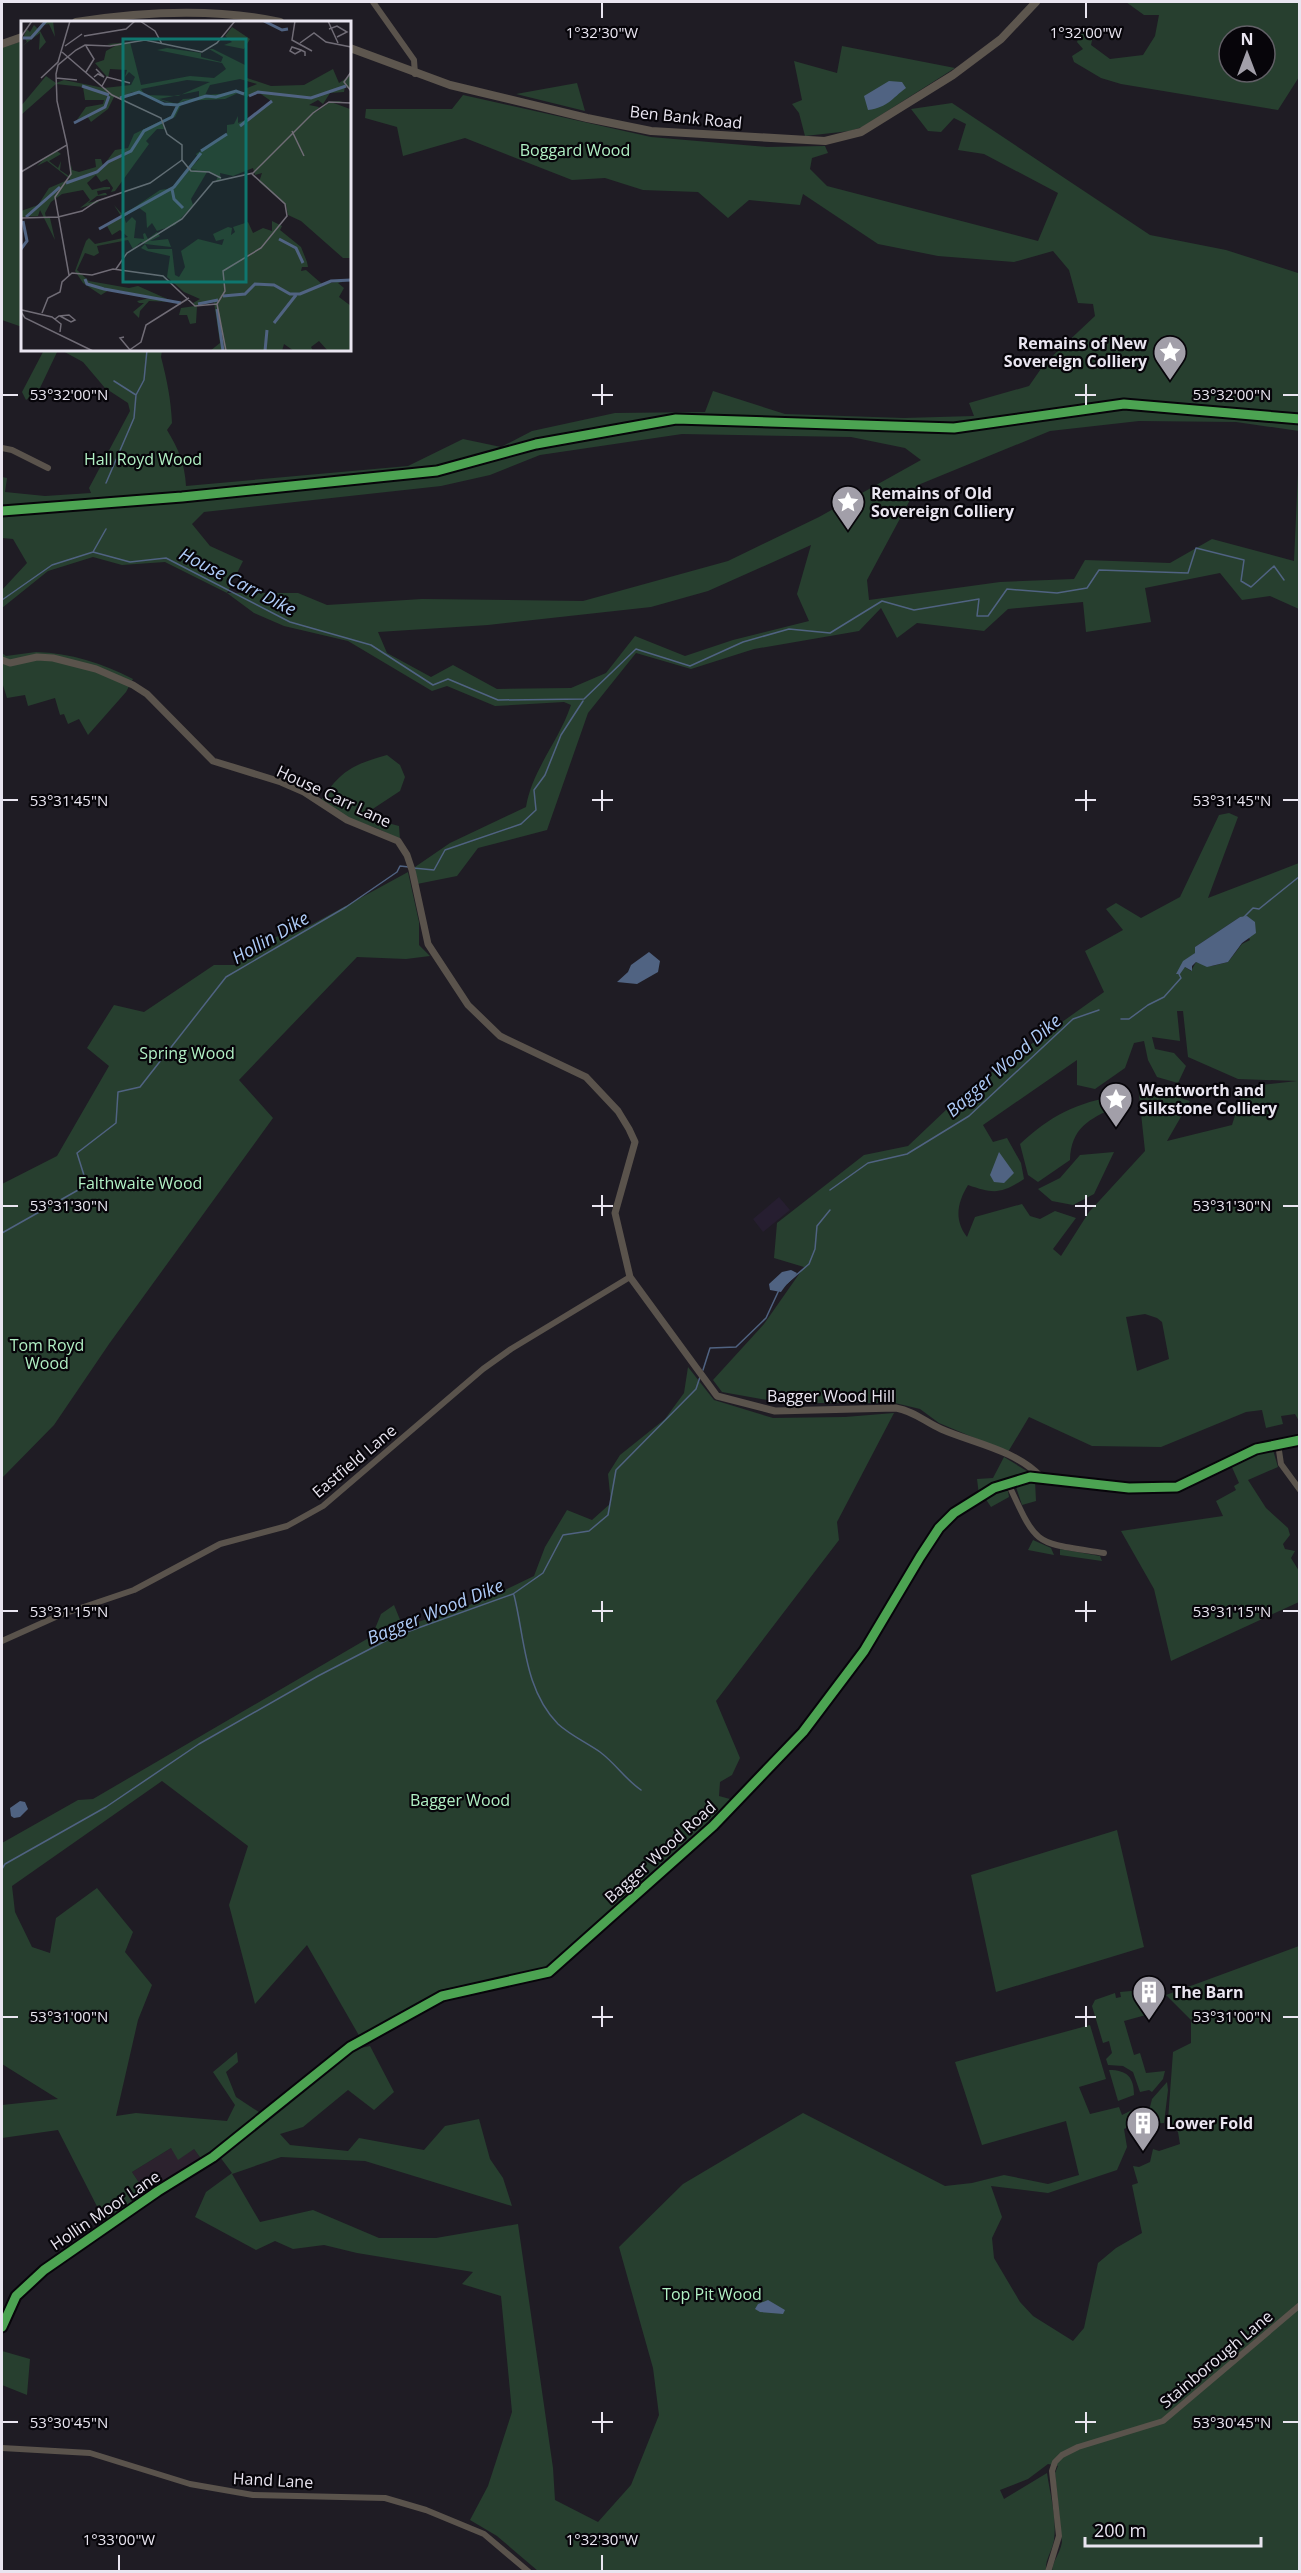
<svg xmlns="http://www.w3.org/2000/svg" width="1301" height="2573" font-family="'Open Sans',sans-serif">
	<rect width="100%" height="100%" fill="#1f1c24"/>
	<path fill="#2c222e" d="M171,2148L194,2149L202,2160L147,2195L132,2172Z"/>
	<path fill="#261e30" d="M779,1197L790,1210L763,1232L753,1219Z"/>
	<path fill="#273f2f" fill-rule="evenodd" d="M1126,2H1299V77L1278,110L1121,84L1101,78L1074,62L1072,56L1083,49L1077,42L1081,30L1094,31L1091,45L1110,59L1143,55L1155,36L1159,15H1144ZM1229,36H1265V72H1229Z
		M22,41V327L2,320V48Z
		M842,46L955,68L862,127L850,131L805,136L799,113L792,104L802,100L794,61L837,73Z
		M577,83L585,111L516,94Z
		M463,95L651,137L767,147L825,146L828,153L812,158L810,169L827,186L1038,241L1058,193L984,154L958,150L966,124L954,118L941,132L928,131L911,109L952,103L1150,235L1226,250L1298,273L1299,431L1236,422L1139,421L1050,431L918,485L867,580L869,600L1000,582L1074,579L1085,560L1170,563L1212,539L1294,561L1299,451V609L1270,596L1242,600L1220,573L1145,588L1151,622L1086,632L1083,602L1008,609L984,631L917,623L897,638L881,608L859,631L754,649L691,669L636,653L588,713L547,830L478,848L457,876L417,884L415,867L450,843L526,807C532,770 559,741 571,705L564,702L495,706L447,686L432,691L348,641L284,626L254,613L227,593L165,562L122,565L93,557L48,571L2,608V590L27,563L13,539L2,538V477L7,478L5,492L45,496L91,493L89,488L130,411L128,403L105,388L83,362L61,350H162L161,357C167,380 171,400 172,423L167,430C178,448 185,464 186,486L408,466L463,439L501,447L532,431L615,413L705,412L713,391L785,414L904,418L974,416L969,403L1029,386L1045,363L1095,316L1093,304L1078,303L1069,270L1053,251L1014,262L938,256L878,244L803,194L800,205L749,200L728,218L698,192L643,190L605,178L572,180L465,138L403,156L397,127L365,118L366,109H452ZM682,434L851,437L905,448L921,460L819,517L728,561L583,601L422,599L327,605L298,593H227L243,561L210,546L192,524L204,512L441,486L490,475L540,455ZM811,545L797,594L809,621L733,640L685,656L635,636L606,673L571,688L497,689L453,665L431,677L387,653L378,632L488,625L651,607L708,591Z
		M44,350H58L39,390L26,400L22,392Z
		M36,652C71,653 102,663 133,679L126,692L88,735L79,719L68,724L64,714L60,715L55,698L28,706L25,695L7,698L2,682V653L6,656Z
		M387,755L400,765L405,777L400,791L362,816L399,826L400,840L379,829L348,818L321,800C342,770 352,765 387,755Z
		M1229,813L1238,817L1208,898L1299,863V1421L1295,1414L1281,1416L1283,1424L1266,1428L1262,1410L1246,1412L1161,1447L1092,1446L1029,1417L1008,1452L939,1423L920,1409L895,1403H784L722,1392L713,1380L764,1324L804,1267L774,1258L777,1223L864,1155L908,1146L967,1090L1104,992L1085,951L1123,930L1106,909L1116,903L1141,918L1180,897L1219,815ZM1240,917L1250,940L1242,944L1228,962L1212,966L1196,962L1191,971L1185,967L1177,974L1195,953V947ZM1177,1011H1183L1188,1057L1238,1079L1297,1081L1244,1087L1232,1125L1167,1141L1190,1101L1138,1085L1145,1151L1089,1212L1061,1256L1053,1249L1076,1218L1055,1211L1040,1219L1030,1216L1022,1204L975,1217L967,1237C954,1220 957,1203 968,1185C994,1194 1001,1194 1024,1179L1021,1163L1007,1138L993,1142L983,1125L1077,1060V1085L1095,1089L1125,1068L1134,1043L1144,1041L1148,1060L1157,1077L1178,1083L1186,1066L1174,1053L1155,1049L1152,1037L1180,1041ZM1145,1314L1157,1318L1162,1322L1169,1359L1137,1371L1126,1317Z
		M408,872L419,922V945L430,956L406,959L357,957L239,1080L273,1118L109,1344L54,1425L2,1478V1184L57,1156L109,1066L87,1048L114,1005L144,1012L214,965H235L266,939L298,932Z
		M1118,1096L1116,1107C1089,1119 1071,1128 1070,1160L1038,1182L1028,1175L1020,1144C1050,1116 1077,1102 1118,1096Z
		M1114,1152L1094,1194L1073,1205L1052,1201L1038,1189L1060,1178L1080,1155Z
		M688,1367L714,1400L773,1418L845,1417L894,1413L837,1522L839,1540L716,1701L740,1758L732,1775L720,1782L719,1796L730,1799L710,1823L548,1968L440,1990L361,2039L307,1945L255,2004L229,1905L248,1846L162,1781L12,1886L15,1912L32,1947L50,1953L56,1918L97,1888L133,1932L125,1952L152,1985L138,2020L116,2116L136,2113L227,2121L235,2105L213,2072L237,2052L238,2062L226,2072L236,2097L268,2118L351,2050L370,2046L394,2092L374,2110L348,2090L303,2127L280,2134L290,2145L348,2151L359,2138L424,2150L445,2126L479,2119L490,2159L503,2178L512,2206L365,2161L281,2157L232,2174L260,2222L313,2210L379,2238H436L518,2224L553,2468L555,2500L598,2522L631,2485L659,2415L653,2368L619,2247L683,2184L803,2113L945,2186L972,2183L1004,2175L1048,2184L1079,2175L1066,2121L982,2145L955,2062L1090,2025L1106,2079L1079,2087L1090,2114L1119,2107L1122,2115L1136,2108V2124L1124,2129L1127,2147L1117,2170L1048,2193L991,2186L1002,2217L992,2238L994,2258L1020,2302L1033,2316L1073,2341L1084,2328L1098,2263L1116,2248L1142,2233L1132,2185L1138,2183L1133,2166L1139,2167L1150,2162L1153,2149L1159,2151L1180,2144L1178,2132L1168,2120L1173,2052L1191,2043V2020L1166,1995L1299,1946V2571H1052C1053,2560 1060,2554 1062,2542L1055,2473L1058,2466L1048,2464L1028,2479L1000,2490L1004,2499L1047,2473C1050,2494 1057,2518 1054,2540C1052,2552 1045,2559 1046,2571H538L497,2536L470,2520L488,2486L512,2412L501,2296L462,2284L473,2272L357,2253L324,2245L293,2249L275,2241L256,2250L195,2217L206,2192L232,2173L220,2157L229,2147L225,2142L202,2160L194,2149L178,2160L171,2148L132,2172L147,2195L106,2224L58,2130L2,2138V2105L58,2099L2,2064V1843L78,1800L93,1799L372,1636L381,1614L394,1605L403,1627L484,1600L534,1576L545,1547L567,1510L592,1520L611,1503L608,1474L620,1455L665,1419L684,1393Z
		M1273,1450L1278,1467L1248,1480L1266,1508L1288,1528L1290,1535L1283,1544L1285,1549L1295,1551L1291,1558L1299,1571V1602L1171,1661L1154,1589L1121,1531L1223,1516L1216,1501L1236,1490L1234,1486L1239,1483L1231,1465L1259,1452Z
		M1004,1457L1030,1473L992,1486L979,1495L977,1479L993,1478Z
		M1035,1481L1036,1501L1022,1505L1016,1487L1019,1484Z
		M1001,1490L1008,1491L1009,1497L991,1507L985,1498Z
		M1033,1540L1051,1548L1054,1555L1028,1550Z
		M1060,1549L1100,1556L1102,1561L1060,1555Z
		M1117,1830L1144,1947L996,1992L971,1875Z
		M1131,1991L1154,1996L1157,2012L1124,2021L1134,2055L1140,2053L1146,2073L1165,2071L1163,2079L1152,2092L1149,2090L1140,2092L1133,2072L1123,2066L1108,2065L1106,2059L1112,2053L1109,2041L1103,2043L1092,2006L1095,2000L1115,1993L1116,1998L1121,1997L1120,1992Z
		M1109,2070C1127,2070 1134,2077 1134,2095L1118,2101Z
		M1167,2082L1168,2090L1164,2123L1145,2124V2128H1138L1144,2108L1150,2107L1152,2099Z
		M2,2351L30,2359L27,2395L2,2385Z"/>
	<path fill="#506382" d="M889,81L902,82L906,88C891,99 889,107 868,110L864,96Z
		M1247,916L1255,922L1256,933L1242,943L1228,962L1207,967L1196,962L1192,966V971L1185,967L1180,974H1176L1183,961L1195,953V947L1240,917Z
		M649,952L660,961L658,972L637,984L617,982L628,972L631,965Z
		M999,1152L1014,1173L1004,1183L994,1182L990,1175Z
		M791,1270L797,1273C793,1279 786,1284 781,1292L770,1290L769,1284L782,1272Z
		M20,1801L25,1802L28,1809L20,1817L14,1818L11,1816L10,1808Z
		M768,2300L785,2310L783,2314L760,2312L755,2309L758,2304Z"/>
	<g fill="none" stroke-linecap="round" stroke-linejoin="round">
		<path stroke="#506382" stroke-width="1.5" d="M114,381L136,395
			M106,483L134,418L136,395L144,380L147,350
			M93,552L106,529
			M2,600L52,565L93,552L130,562L166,558L290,622L371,645L433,685L448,679L498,700L584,699L636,649L690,666L743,642L789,629L830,633L882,601L914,610L979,599L977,616H988L1007,589L1057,593L1087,588L1099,570L1188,573L1196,548L1244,560L1241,581L1251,587L1274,566L1284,580
			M413,868L434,870L445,850L521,824L536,810L534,790L545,775L561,735L583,701
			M1244,917L1253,908L1259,909L1300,876
			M1121,1019H1129L1148,1005L1164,997L1181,978L1179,974
			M830,1190L868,1163L907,1154L969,1116L1073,1019L1099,1010
			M2,1233L87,1185L77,1153L116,1123L118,1092L140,1087L226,977L346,907L397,872L400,866L409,867
			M787,1283L809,1264L815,1249L817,1226L830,1210
			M703,1370L710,1348L736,1347L766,1318L779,1290
			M514,1595C525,1639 524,1689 558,1724C570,1735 587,1743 600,1752C615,1763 625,1779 641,1790
			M2,1869L5,1864L106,1807L199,1744L318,1676L393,1637L513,1594L543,1573L563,1535L589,1531L608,1515L616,1470L696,1389L700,1377"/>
		<path stroke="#5a534c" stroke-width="6" d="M373,2L414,60L415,74
			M2,448L12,450L48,468
			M1278,1444L1281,1464L1300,1490
			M1008,1483C1038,1548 1033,1542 1104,1553
			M2,1641L60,1615L134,1590L220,1544L287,1526L323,1506L483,1369L511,1349L630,1277
			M2,2448L90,2453L190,2484L253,2495L385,2498L426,2510L484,2534L529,2572
			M1048,2572L1059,2536L1052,2471L1055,2462L1062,2455L1078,2447L1163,2421L1300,2305"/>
		<path stroke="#5a534c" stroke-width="7" d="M2,660L10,663L37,657L53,658L96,669L133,685L147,694L213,761L281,782L304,792L347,820L398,841L407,855L412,870L428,944L468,1005L500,1036L586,1077L618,1111L629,1129L635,1142L615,1213L630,1277L717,1396L775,1411L896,1408C914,1411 925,1422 941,1429C973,1443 1016,1450 1041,1477
			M2,2327L16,2296L44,2270L158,2191L213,2157L350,2047L442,1996L549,1972L713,1826L803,1732L864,1651L920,1557L939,1528L954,1513L994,1488L1030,1477L1129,1488L1177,1487L1256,1449L1300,1440"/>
		<path stroke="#5d564e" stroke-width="8" d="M76,22C141,12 215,8 280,22
			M2,44L22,37
			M350,48L450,85L587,118L651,131L825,141L861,132L953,75L1001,39L1036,2"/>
		<defs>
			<path id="cycleway" d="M2,511L182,497L437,471L536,444L676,419L954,428L1124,404L1300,419
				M2,2327L16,2296L44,2270L158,2191L213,2157L350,2047L442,1996L549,1972L713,1826L803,1732L864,1651L920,1557L939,1528L954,1513L994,1488L1030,1477L1129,1488L1177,1487L1256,1449L1300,1440"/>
		</defs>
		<use href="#cycleway" stroke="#07050a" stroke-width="13"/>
		<use href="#cycleway" stroke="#4ca352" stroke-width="9"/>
	</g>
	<path fill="none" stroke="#e9e5f0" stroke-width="2" d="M602,3V18M1086,3V18M602,384V405M1086,384V405M3,395H18M592,395H613M1075,395H1096M1283,395H1298M602,790V811M1086,790V811M3,800H18M592,800H613M1075,800H1096M1283,800H1298M602,1195V1216M1086,1195V1216M3,1206H18M592,1206H613M1075,1206H1096M1283,1206H1298M602,1601V1622M1086,1601V1622M3,1611H18M592,1611H613M1075,1611H1096M1283,1611H1298M602,2006V2027M1086,2006V2027M3,2017H18M592,2017H613M1075,2017H1096M1283,2017H1298M602,2412V2433M1086,2412V2433M3,2422H18M592,2422H613M1075,2422H1096M1283,2422H1298M119,2555V2570M602,2555V2570"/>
	<defs>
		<symbol id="sight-pin" viewBox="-11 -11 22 30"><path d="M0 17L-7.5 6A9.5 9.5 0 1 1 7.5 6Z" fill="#a29fa9" stroke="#07050a"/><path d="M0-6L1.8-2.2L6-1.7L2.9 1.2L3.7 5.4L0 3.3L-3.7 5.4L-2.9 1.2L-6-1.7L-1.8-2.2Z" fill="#fff"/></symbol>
		<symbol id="building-pin" viewBox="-11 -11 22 30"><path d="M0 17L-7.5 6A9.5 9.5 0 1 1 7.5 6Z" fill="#a29fa9" stroke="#07050a"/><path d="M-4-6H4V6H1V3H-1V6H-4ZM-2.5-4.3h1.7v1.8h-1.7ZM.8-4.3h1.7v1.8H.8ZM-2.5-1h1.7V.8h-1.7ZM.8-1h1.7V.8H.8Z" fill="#fff"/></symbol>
	</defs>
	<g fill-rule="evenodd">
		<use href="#sight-pin" x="1151" y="333" width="38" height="52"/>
		<use href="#sight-pin" x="829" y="483" width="38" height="52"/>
		<use href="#sight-pin" x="1097" y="1080" width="38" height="52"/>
		<use href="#building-pin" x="1130" y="1973" width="38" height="52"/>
		<use href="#building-pin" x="1124" y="2104" width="38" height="52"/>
	</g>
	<g text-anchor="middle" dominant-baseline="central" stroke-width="4.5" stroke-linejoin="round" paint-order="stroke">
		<g font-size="16" fill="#e9e5f0" stroke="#07050a">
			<text transform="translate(686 117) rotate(6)">Ben Bank Road</text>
			<text transform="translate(334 796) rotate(25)">House Carr Lane</text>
			<text x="831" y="1396">Bagger Wood Hill</text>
			<text transform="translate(354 1461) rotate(-40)">Eastfield Lane</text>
			<text transform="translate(660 1852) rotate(-42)">Bagger Wood Road</text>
			<text transform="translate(105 2210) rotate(-34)">Hollin Moor Lane</text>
			<text transform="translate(1216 2359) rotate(-40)">Stainborough Lane</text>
			<text transform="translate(273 2480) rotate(3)">Hand Lane</text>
		</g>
		<g font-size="16" fill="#b1f0c4" stroke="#07050a">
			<text x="575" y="150">Boggard Wood</text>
			<text x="143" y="459">Hall Royd Wood</text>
			<text x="187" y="1053">Spring Wood</text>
			<text x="140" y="1183">Falthwaite Wood</text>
			<text x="47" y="1345">Tom Royd<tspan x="47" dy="18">Wood</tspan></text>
			<text x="460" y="1800">Bagger Wood</text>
			<text x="712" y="2294">Top Pit Wood</text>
		</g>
		<g font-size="16" font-weight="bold" fill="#e9e5f0" stroke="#07050a" text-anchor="start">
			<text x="1147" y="343" text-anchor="end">Remains of New<tspan x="1147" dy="18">Sovereign Colliery</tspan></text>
			<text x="871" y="493">Remains of Old<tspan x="871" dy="18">Sovereign Colliery</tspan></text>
			<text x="1139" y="1090">Wentworth and<tspan x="1139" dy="18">Silkstone Colliery</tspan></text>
			<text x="1172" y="1992">The Barn</text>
			<text x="1166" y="2123">Lower Fold</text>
		</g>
		<g font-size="18" font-style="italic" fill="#aecbf7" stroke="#07050a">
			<text transform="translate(238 581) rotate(27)">House Carr Dike</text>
			<text transform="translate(270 937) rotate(-30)">Hollin Dike</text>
			<text transform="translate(1003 1065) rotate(-41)">Bagger Wood Dike</text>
			<text transform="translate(435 1611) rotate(-22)">Bagger Wood Dike</text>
		</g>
	</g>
	<g transform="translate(21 21)">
		<rect width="330" height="330" fill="#1f1c24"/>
		<path d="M23,0H32L34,16L28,3L23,4L19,10L25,21L18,29L19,12L0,26L6,21L3,16L0,21L6,8L9,11L13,4L17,8ZM211,6L229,18L223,28L203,24L211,21L204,15ZM109,21L120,64L169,55L193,57L205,48L201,42L136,29L146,27L180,32V36L200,41L202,36L188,28H192L224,44L226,57L250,65L283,64L312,48L318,62L330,54V68L324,66L323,71L309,72L302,83L297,79L288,84L298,86L295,91L309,81L318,80L325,82L310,81L329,88L330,237H322L280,200L267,194L265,184L238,161L241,152L234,154L232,147L212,155L199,152L200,160H195L197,155L189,151L169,148L178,138L175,133L206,112V104L213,103L217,95V102L234,95L250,80L237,71L226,76L217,72L204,78L162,80L154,96L141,101L143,108H136L125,120L128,123L94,170L90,171L92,167L86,158L80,161L75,154L66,162L71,169L83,166H89V168L76,170L77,174L83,172H85L86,174L76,175L67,182L79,179L76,182L59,187L69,179L62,169L41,173L30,181L24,192L25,197H29L34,219L19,189L17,195L0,196V190L17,184L28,167L49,158L26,140L16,145L25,136L36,130L40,133L28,140L37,147L40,140L39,149L48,155L51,144V149L58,151L75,146L74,138H80L82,145L94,129L107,127L113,113L152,94L156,84L111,71L99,78L93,76L87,88L70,101L66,95L53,103L65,86L82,83L83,79H64L62,66L35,63L0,94V85L25,55L35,62L43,59L83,67L110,64L114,56L108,51L104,56L106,49L89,48L87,57L74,42L83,39L85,30L94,25L86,23ZM219,58L236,63L226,67L225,60L224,71L184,74L189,64ZM166,59L189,61L157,75L124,74L120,68ZM178,70V77L162,78L156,83L138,78ZM167,147L186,151L170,178L172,184L154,204L136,210L131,202L126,207L125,192L117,186L103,196L105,202L111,196L115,200L113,217L123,218L122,213L124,212L127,218L136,211L139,215L129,220L147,218L150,226L124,223L127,228H151L154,254L158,256L164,246L160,230L177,218L201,224L203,218L195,220L192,213L207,206L211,207L210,214L214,211L212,206L227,201L232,212L242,207L251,210V200L261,205L259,209L280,226L286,241L287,246H281L280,250L285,249L301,263L330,259L317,262L323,267L318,276L330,285V330H307L298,320L290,326L292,330H273L263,323L261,330H189L199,322L193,281L176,285L175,302L169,303L166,294H158L160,287L174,285L172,282L179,278L163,271L146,256L149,235L126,230L120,227L124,223L120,221L112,228L107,219L76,225L78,232L73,235L64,232L56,249L68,260L108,267L117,265L153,281L128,280L119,290L118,297L112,291L123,282H118L116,280L129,277L102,270L88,269L80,274L62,262L54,250L65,220L68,217L74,223L107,216L99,209L91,214L86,205L100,195L93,184L101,193L111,188L139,169L152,167Z" fill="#273f2f" fill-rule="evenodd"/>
		<path fill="none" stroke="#506382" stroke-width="3" d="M243,0L261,9L267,8M2,17H10L25,0M61,65L88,74M228,75L237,71L290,77L325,65M99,77L118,71L143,83L157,84L185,75L195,76L215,70L223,73M53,102L84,86L88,75M219,105L251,80M180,130L206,113M45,162L76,151L87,141L110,130L123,110L151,96L157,84M151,168L153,178L162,187M5,196L39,166M78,208L153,166L180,132M258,218L275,227L282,242M0,228L6,220L2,200M64,258L66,263L83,268L160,282M202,275L224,273L234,263L253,264L269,273H279L310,260L330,259M177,283L197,279M196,288L202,330M253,302L275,274M244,330L246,309"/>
		<path fill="none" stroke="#706c76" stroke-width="1.5" d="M119,0L134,10L141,23M274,0L271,19L291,30M275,0H295M307,0L317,22M308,8L316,5L326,11L316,16M63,15L105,8L114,0M0,16L11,0M279,22L293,12L305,21L330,26M44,25L61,13M281,29L274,33L269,30L271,26L280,29L284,31V35M41,31L91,74L140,97L146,113L161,124V139M65,51L73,38L65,25M330,51L323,61L330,70M73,56L77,53L83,56L75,48M20,57L37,41L49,0M35,57L56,59M81,65L86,56L109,62M271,110L283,135M46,124L50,153L34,176L48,254M161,139L170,150L188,151L200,157M0,151L46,124L36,80L35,53L37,44L55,29L64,24L89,25L124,19L181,31L196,22L214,0M0,197L37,196L61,190L76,180L129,162L161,139M95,248L106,232L161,198L192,161L232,152L292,92L308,81L330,82M196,283L204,270L202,250L240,227L266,195L264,183L231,153M196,283L205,330M1,289L31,296L40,303L39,311M0,291L4,297L72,330M21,292L27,277L39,271L41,261L51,252L71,254L92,248L142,255L174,285L196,283M34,298L38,295L48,294L54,299L50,301L39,295M103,316L99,317L109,329M107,330L120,321L125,304L168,277"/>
		<path fill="#0f766e" fill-opacity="0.15" stroke="#0f766e" stroke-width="3" d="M102,18H225V261H102Z"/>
		<rect width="330" height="330" fill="none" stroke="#e9e5f0" stroke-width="3"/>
	</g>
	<g font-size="15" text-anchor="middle" fill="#e9e5f0" stroke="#07050a" stroke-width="4.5" stroke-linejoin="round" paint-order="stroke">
		<text x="602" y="38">1°32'30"W</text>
		<text x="1086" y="38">1°32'00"W</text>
		<text x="69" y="400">53°32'00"N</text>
		<text x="1232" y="400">53°32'00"N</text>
		<text x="69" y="806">53°31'45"N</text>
		<text x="1232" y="806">53°31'45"N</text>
		<text x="69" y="1211">53°31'30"N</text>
		<text x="1232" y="1211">53°31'30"N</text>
		<text x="69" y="1617">53°31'15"N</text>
		<text x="1232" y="1617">53°31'15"N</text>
		<text x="69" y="2022">53°31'00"N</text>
		<text x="1232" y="2022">53°31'00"N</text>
		<text x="69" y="2428">53°30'45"N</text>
		<text x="1232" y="2428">53°30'45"N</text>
		<text x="119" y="2545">1°33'00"W</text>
		<text x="602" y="2545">1°32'30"W</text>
	</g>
	<rect width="1301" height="2573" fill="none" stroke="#e9e5f0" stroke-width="6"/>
	<g transform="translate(1247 54)"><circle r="28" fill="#07050a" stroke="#615f66" stroke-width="1.5"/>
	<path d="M0-4.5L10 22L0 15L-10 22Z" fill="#a29fa9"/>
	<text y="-9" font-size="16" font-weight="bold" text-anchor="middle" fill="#e9e5f0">N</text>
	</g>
	<path d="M1085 2537v9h176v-9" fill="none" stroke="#e9e5f0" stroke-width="3"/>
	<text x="1094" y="2537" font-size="18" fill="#e9e5f0" stroke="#07050a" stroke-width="4.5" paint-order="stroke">200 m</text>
</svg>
